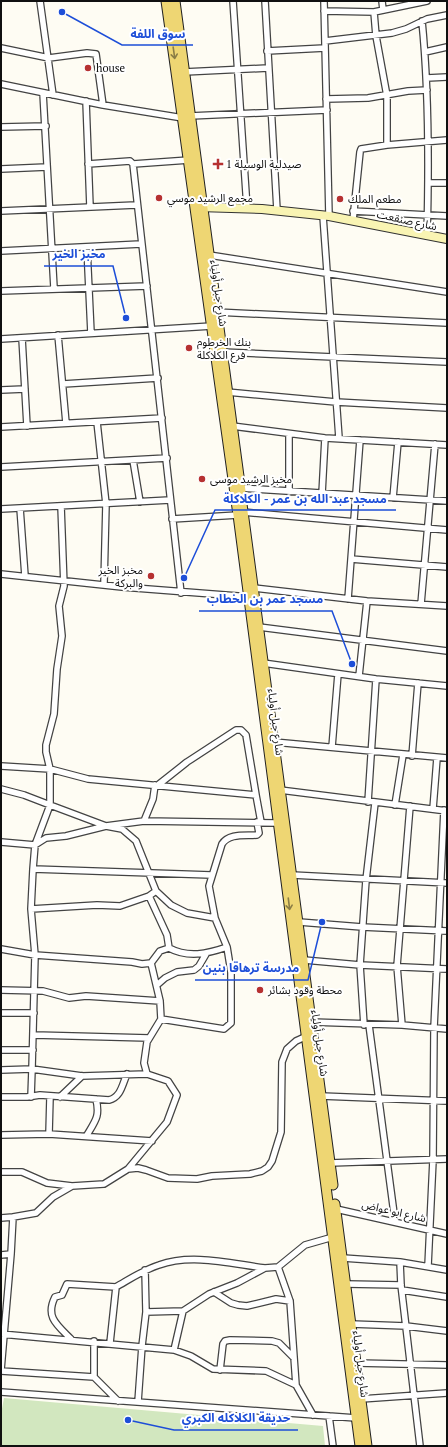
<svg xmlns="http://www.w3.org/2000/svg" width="448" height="1447" font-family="'PT Serif','Noto Sans Arabic',serif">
	<rect width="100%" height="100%" fill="#fefcf3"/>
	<path fill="#d2e7bf" d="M4,1398L323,1426L325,1446H1V1414Z"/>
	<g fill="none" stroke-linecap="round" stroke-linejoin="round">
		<defs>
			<path id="street" d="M40,1L53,95
				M233,1L247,208
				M265,1L277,210
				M324,1L329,216
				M382,1L383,10
				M324,11L374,12
				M422,21C429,92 429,164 427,236
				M325,41L392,33L406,29L427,19L447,15
				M1,48L49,58L87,53L96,54L103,105
				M267,51L325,48
				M425,52L447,47
				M184,72L268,68
				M427,78L447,77
				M1,84L103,105L183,118
				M43,93L54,288
				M326,99L368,98L408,91L427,90
				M86,101L90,207
				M190,116L327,110
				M1,127L46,126
				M387,145V96L376,36L374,12L427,1
				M88,164L130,161L133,164L181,593
				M133,164L189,160
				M1,169L47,167
				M428,183H447
				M1,211L136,205
				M353,211L447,216
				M323,216L339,438
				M353,220L360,152L361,149L387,145L447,140
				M87,248L91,333
				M1,251L141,244
				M209,255L447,292
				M1,291L147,286
				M216,312L447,323
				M58,335L66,423
				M22,338L27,426
				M1,339L212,326
				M222,352L447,362
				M63,384L158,378
				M1,390L25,389
				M227,392L336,402L447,408
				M97,422L106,504L104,584
				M232,426L325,438L447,445
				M1,427L162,418
				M133,460L140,502
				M1,467L167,458
				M240,488L447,501
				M289,492V434
				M322,494L325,438
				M393,498L398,442
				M61,506L64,586L59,606L62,636L57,669L54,714L46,745V752L50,769V805L106,826L122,829L136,841L156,891L171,905L187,913L215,918L227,947L231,972V1023L224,1029L161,1019
				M20,508L25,576
				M1,509L170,500
				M243,512L447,530
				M172,519L238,515
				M351,559L447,567
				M1,574L122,587L251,597
				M254,588L367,601L447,606
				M348,599L360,440
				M421,604L435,444
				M259,627L447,651
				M263,663L376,679L447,686
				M359,676L367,601
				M274,742L447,758
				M332,747L338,674
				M412,756L418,683
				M1,766L50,769L88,779L256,795L261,822
				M158,785L187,762L236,730H241L246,735L256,795
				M1,789L24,795L50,805L35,845L33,869L31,909L35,955L32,1069L82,1076L147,1074
				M280,790L447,811
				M368,802L376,679
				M395,805L403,755
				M433,809L437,758
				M144,821L153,799L155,785
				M1,842L35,845L46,838L66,836L106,826L144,821L278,823
				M33,869L211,875
				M292,875L447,883
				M149,896L167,935L169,948C188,958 207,954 227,947
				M31,909L97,905L120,906L149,896L156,891
				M215,918L209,886L222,844C229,833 245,836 257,835L259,833L257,822
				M299,922L362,927L447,931
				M1,949L35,955L132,962L142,964L151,963L160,951L169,948
				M304,960L360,965L447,969
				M157,985L165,978L177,972L194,970L199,966L206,954
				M1,990L43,991L69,998L86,996L160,1001
				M1,1013H34
				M311,1022L402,1025L447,1029
				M364,1025L360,965L366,880L375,803
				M369,1025L395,1221
				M402,1025L397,966L410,806
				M34,1035L149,1038
				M1,1050H33
				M1,1070L32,1069L31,1097
				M321,1096L447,1101
				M1,1097H27L40,1095L109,1100C121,1097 122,1085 127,1074
				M60,1097L82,1076
				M49,1134L50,1097
				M1,1135L49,1134L152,1141
				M87,1135C96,1120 100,1116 96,1099
				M330,1163L447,1159
				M128,1169L167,1122L177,1095L168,1081L147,1074L144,1063L147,1042L161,1019L160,1001L151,963
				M1,1172H22L47,1183L72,1186
				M336,1209L447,1234
				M1,1218L13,1217
				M1,1255L11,1254L13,1217L36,1213L53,1197L72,1186L104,1184L128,1169L138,1168L146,1170L168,1178L197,1179L212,1176L250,1174L262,1171L268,1167L272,1161L281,1132L282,1062L287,1049L296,1041L307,1036
				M343,1258L400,1262L447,1270
				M400,1262L401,1285L420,1446
				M428,1266L433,1160L434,1028L444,810
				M278,1267L290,1301L296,1385L313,1415
				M145,1270L146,1312
				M346,1284L401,1285
				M402,1290L447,1297
				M214,1292L231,1303L238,1305L247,1306L276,1299L290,1301
				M351,1324L406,1326L447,1331
				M1,1334L174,1350L191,1356L213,1369L266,1371L296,1385
				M71,1339C57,1325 45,1317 55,1297L62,1295L67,1284L116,1287
				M94,1341V1377L118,1401
				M110,1343L116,1287C130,1279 143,1270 159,1265C192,1253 232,1264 265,1268
				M174,1350L183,1311
				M356,1363L447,1365
				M1,1370L11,1254
				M220,1370L223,1344L225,1341L230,1340L272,1341L279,1343L294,1358
				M1,1371L94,1377
				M1,1392L356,1418
				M361,1399L447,1393
				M138,1402L142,1346L146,1312L183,1311L209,1294L237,1283L265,1268L278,1267L305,1245L333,1237
				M329,1416L333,1446"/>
			<path id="secondary" d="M198,207L262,209L329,216L447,239"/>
			<path id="primary" d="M166,1L238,515L360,1446
				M175,1L241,491
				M242,504L333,1185
				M335,1204L367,1446"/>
		</defs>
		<use href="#street" stroke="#434343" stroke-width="8"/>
		<use href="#secondary" stroke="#323232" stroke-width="10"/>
		<use href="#primary" stroke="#212121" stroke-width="11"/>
		<use href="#street" stroke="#fff" stroke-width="5.5"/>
		<use href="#secondary" stroke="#f9f4b3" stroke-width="8"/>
		<use href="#primary" stroke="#eed673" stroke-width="9"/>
	</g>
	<defs><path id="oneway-shaft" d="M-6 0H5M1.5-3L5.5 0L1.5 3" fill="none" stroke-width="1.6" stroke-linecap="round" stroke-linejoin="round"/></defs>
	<g stroke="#8a7d46">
		<use href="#oneway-shaft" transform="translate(174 53) rotate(82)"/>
		<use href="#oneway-shaft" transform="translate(289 904) rotate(83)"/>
	</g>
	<g fill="#b63131" stroke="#fff" stroke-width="1.5">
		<circle cx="88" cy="68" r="4"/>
		<path d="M216 158h4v4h4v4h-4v4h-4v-4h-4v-4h4z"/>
		<circle cx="159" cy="198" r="4"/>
		<circle cx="340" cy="199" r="4"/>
		<circle cx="189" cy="348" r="4"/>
		<circle cx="202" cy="479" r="4"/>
		<circle cx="151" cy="576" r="4"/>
		<circle cx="260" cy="990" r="4"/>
	</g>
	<g text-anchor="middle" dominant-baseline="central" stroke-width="4" stroke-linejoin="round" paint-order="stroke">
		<g font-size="11" fill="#101010" stroke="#fff" text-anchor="start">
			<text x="96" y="68">house</text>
			<text x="226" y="164">صيدلية الوسيلة 1</text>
			<text x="167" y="198">مجمع الرشيد موسي</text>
			<text x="348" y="199">مطعم الملك</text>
			<text x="197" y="342">بنك الخرطوم<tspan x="197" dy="13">فرع الكلاكلة</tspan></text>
			<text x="210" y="479">مخبز الرشيد موسى</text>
			<text x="143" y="570" text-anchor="end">مخبز الخير<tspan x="143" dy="13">والبركة</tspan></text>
			<text x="268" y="990">محطة وقود بشائر</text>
		</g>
		<g font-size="11" fill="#101010" stroke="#fff">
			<text transform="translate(407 220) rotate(12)">شارع صنقعت</text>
			<text transform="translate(219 293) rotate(82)">شارع جبل أولياء</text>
			<text transform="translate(276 722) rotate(83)">شارع جبل أولياء</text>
			<text transform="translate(320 1043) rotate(82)">شارع جبل أولياء</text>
			<text transform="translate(394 1211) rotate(13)">شارع ابو عواض</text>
			<text transform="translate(361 1364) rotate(83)">شارع جبل أولياء</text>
		</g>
	</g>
	<path fill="none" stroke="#1d4ed8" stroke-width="1.5" d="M62 12L122 45H193M126 318L113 266H44M184 578L215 510H396M352 664L332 611H199M322 922L308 980H195M128 1420L174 1430H298"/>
	<g fill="#1d4ed8" stroke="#fff" stroke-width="1.5">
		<circle cx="62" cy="12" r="4"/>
		<circle cx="126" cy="318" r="4"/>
		<circle cx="184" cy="578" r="4"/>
		<circle cx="352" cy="664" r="4"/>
		<circle cx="322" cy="922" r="4"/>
		<circle cx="128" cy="1420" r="4"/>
	</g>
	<g font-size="12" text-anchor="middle" font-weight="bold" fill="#1d4ed8" stroke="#fff" stroke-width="4" stroke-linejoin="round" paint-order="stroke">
		<text x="158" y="38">سوق اللفة</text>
		<text x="79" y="258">مخبز الخير</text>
		<text x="305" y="503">مسجد عبد الله بن عمر - الكلاكلة</text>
		<text x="265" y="603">مسجد عمر بن الخطاب</text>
		<text x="251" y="972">مدرسة ترهاقا بنين</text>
		<text x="236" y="1422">حديقة الكلاكله الكبري</text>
	</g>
	<rect width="448" height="1447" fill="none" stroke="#101010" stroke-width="4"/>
</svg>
